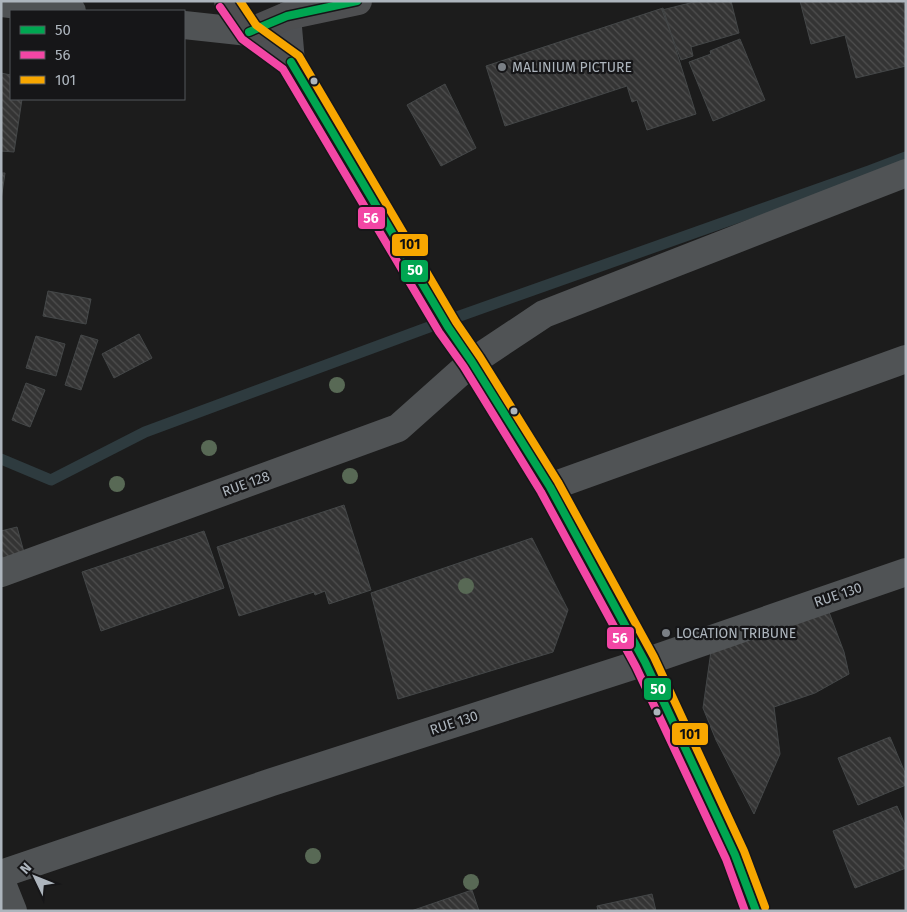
<svg xmlns="http://www.w3.org/2000/svg" width="907" height="912" font-family="'Fira Sans',sans-serif">
	<defs>
		<pattern id="building-back-hatch" width="6" height="6" patternUnits="userSpaceOnUse" patternTransform="scale(1.25)"><rect width="6" height="6" fill="#343434"/><path d="M-1 5l2 2M0 0l6 6M5-1l2 2" fill="none" stroke="#4f4f4f"/></pattern>
	</defs>
	<rect width="100%" height="100%" fill="#1c1c1c"/>
	<g fill="none" stroke-linecap="round" stroke-linejoin="round">
		<path stroke="#2e3b3f" stroke-width="11" d="M1,459L51,480L145,432L440,323L869,171L906,157"/>
	</g>
	<path fill="url(#building-back-hatch)" stroke="#444748" d="M698,1H731L739,33L691,47L693,56L681,60L662,10Z
		M800,1H906V66L856,78L845,35L811,44Z
		M663,8L696,114L647,130L637,100L632,102L627,86L505,126L486,66Z
		M740,39L765,100L713,121L689,62L711,54L710,51Z
		M1,73L11,75V99H22L14,152L1,151Z
		M445,84L476,148L441,166L407,105Z
		M1,173H5L1,200Z
		M48,291L91,299L86,324L43,316Z
		M139,334L152,358L114,378L102,354Z
		M81,335L98,340L81,390L65,385Z
		M36,336L65,344L56,376L26,368Z
		M26,383L45,390L30,427L12,420Z
		M344,505L371,590L329,604L325,591L315,595L314,592L239,616L217,547Z
		M17,527L25,556L1,563V531Z
		M204,531L224,588L101,631L82,572Z
		M532,538L568,610L553,652L398,699L371,593Z
		M826,604L844,652L849,674L815,693L774,707L780,754L754,814L716,740L703,708L711,651Z
		M890,737L906,775V785L858,805L838,758Z
		M897,806L906,827V868L855,888L833,831Z
		M472,890L479,911H411Z
		M652,894L656,911H598L597,906Z"/>
	<g fill="none" stroke-linecap="round" stroke-linejoin="round">
		<path stroke="#505355" stroke-width="28" d="M550,487L906,359
			M1,573L398,428L472,362L544,314L906,173
			M1,874L272,782L645,662L906,572
			M1,881L13,911"/>
		<path stroke="#505355" stroke-width="28" d="M1,3L72,11
			M184,25L249,32"/>
		<path stroke="#4e5053" stroke-width="28" d="M287,16L291,62L403,252L448,327L472,362L550,487L645,662L735,855L756,911
			M249,32L291,62"/>
		<path stroke="#4e4f51" stroke-width="28" d="M228,1L249,32L287,16L358,1"/>
		<defs>
			<path id="bus-1" d="M249,32L287,16L357,1
				M291,62L448,327L472,362L550,487L645,662L735,855L756,911"/>
			<path id="bus-2" d="M220,7L242,39L283,69L439,332L464,367L541,492L636,667L726,859L745,911"/>
			<path id="bus-3" d="M240,1L256,25L299,56L456,322L480,357L558,482L654,657L744,851L765,907"/>
		</defs>
		<use href="#bus-1" stroke="#161618" stroke-width="11"/>
		<use href="#bus-2" stroke="#161618" stroke-width="11"/>
		<use href="#bus-3" stroke="#161618" stroke-width="11"/>
		<use href="#bus-1" stroke="#00a651" stroke-width="8"/>
		<use href="#bus-2" stroke="#f346a5" stroke-width="8"/>
		<use href="#bus-3" stroke="#f7a600" stroke-width="8"/>
	</g>
	<g fill="#586955">
		<circle cx="337" cy="385" r="8"/>
		<circle cx="209" cy="448" r="8"/>
		<circle cx="350" cy="476" r="8"/>
		<circle cx="117" cy="484" r="8"/>
		<circle cx="466" cy="586" r="8"/>
		<circle cx="313" cy="856" r="8"/>
		<circle cx="471" cy="882" r="8"/>
	</g>
	<g fill="#7a7f85" stroke="#161618" stroke-width="2">
		<circle cx="502" cy="67" r="5"/>
		<circle cx="666" cy="633" r="5"/>
	</g>
	<g fill="#adb5bd" stroke="#161618" stroke-width="2">
		<circle cx="314" cy="81" r="4.5"/>
		<circle cx="514" cy="411" r="4.5"/>
		<circle cx="657" cy="712" r="4.5"/>
	</g>
	<g text-anchor="middle" dominant-baseline="central" stroke-width="4.5" stroke-linejoin="round" paint-order="stroke">
		<g font-size="14" fill="#adb5bd" stroke="#161618" text-anchor="start">
			<text x="512" y="67">MALINIUM PICTURE</text>
			<text x="676" y="633">LOCATION TRIBUNE</text>
		</g>
		<g font-size="14" fill="#adb5bd" stroke="#161618">
			<text transform="translate(246 484) rotate(-20)">RUE 128</text>
			<text transform="translate(838 595) rotate(-19)">RUE 130</text>
			<text transform="translate(454 723) rotate(-18)">RUE 130</text>
		</g>
	</g>
	<g stroke="#161618" stroke-width="2">
		<rect x="357" y="206" width="29" height="24" rx="5" fill="#f346a5"/>
		<rect x="391" y="233" width="38" height="24" rx="5" fill="#f7a600"/>
		<rect x="400" y="259" width="29" height="24" rx="5" fill="#00a651"/>
		<rect x="606" y="626" width="29" height="24" rx="5" fill="#f346a5"/>
		<rect x="643" y="677" width="29" height="24" rx="5" fill="#00a651"/>
		<rect x="671" y="722" width="38" height="24" rx="5" fill="#f7a600"/>
	</g>
	<g font-size="14" text-anchor="middle" font-weight="bold" fill="#fff">
		<text x="371" y="223">56</text>
		<text x="415" y="275">50</text>
		<text x="620" y="643">56</text>
		<text x="658" y="694">50</text>
	</g>
	<g font-size="14" text-anchor="middle" font-weight="bold" fill="#111">
		<text x="410" y="249">101</text>
		<text x="690" y="739">101</text>
	</g>
	<rect width="907" height="912" fill="none" stroke="#adb5bd" stroke-width="5"/>
	<rect x="10" y="10" width="175" height="90" fill="#161618" stroke="#52565a"/>
	<rect x="20" y="26" width="25" height="8" fill="#00a651" stroke="#52565a"/>
	<text x="55" y="35" font-size="15" fill="#adb5bd">50</text>
	<rect x="20" y="51" width="25" height="8" fill="#f346a5" stroke="#52565a"/>
	<text x="55" y="60" font-size="15" fill="#adb5bd">56</text>
	<rect x="20" y="76" width="25" height="8" fill="#f7a600" stroke="#52565a"/>
	<text x="55" y="85" font-size="15" fill="#adb5bd">101</text>
	<g transform="translate(35 877) rotate(313)" stroke="#161618" stroke-width="4" paint-order="stroke">
	<path d="M0-4L9 19L0 12L-9 19Z" fill="#adb5bd"/>
	<text y="-8" font-size="14" font-weight="bold" text-anchor="middle" fill="#adb5bd">N</text>
	</g>
</svg>
